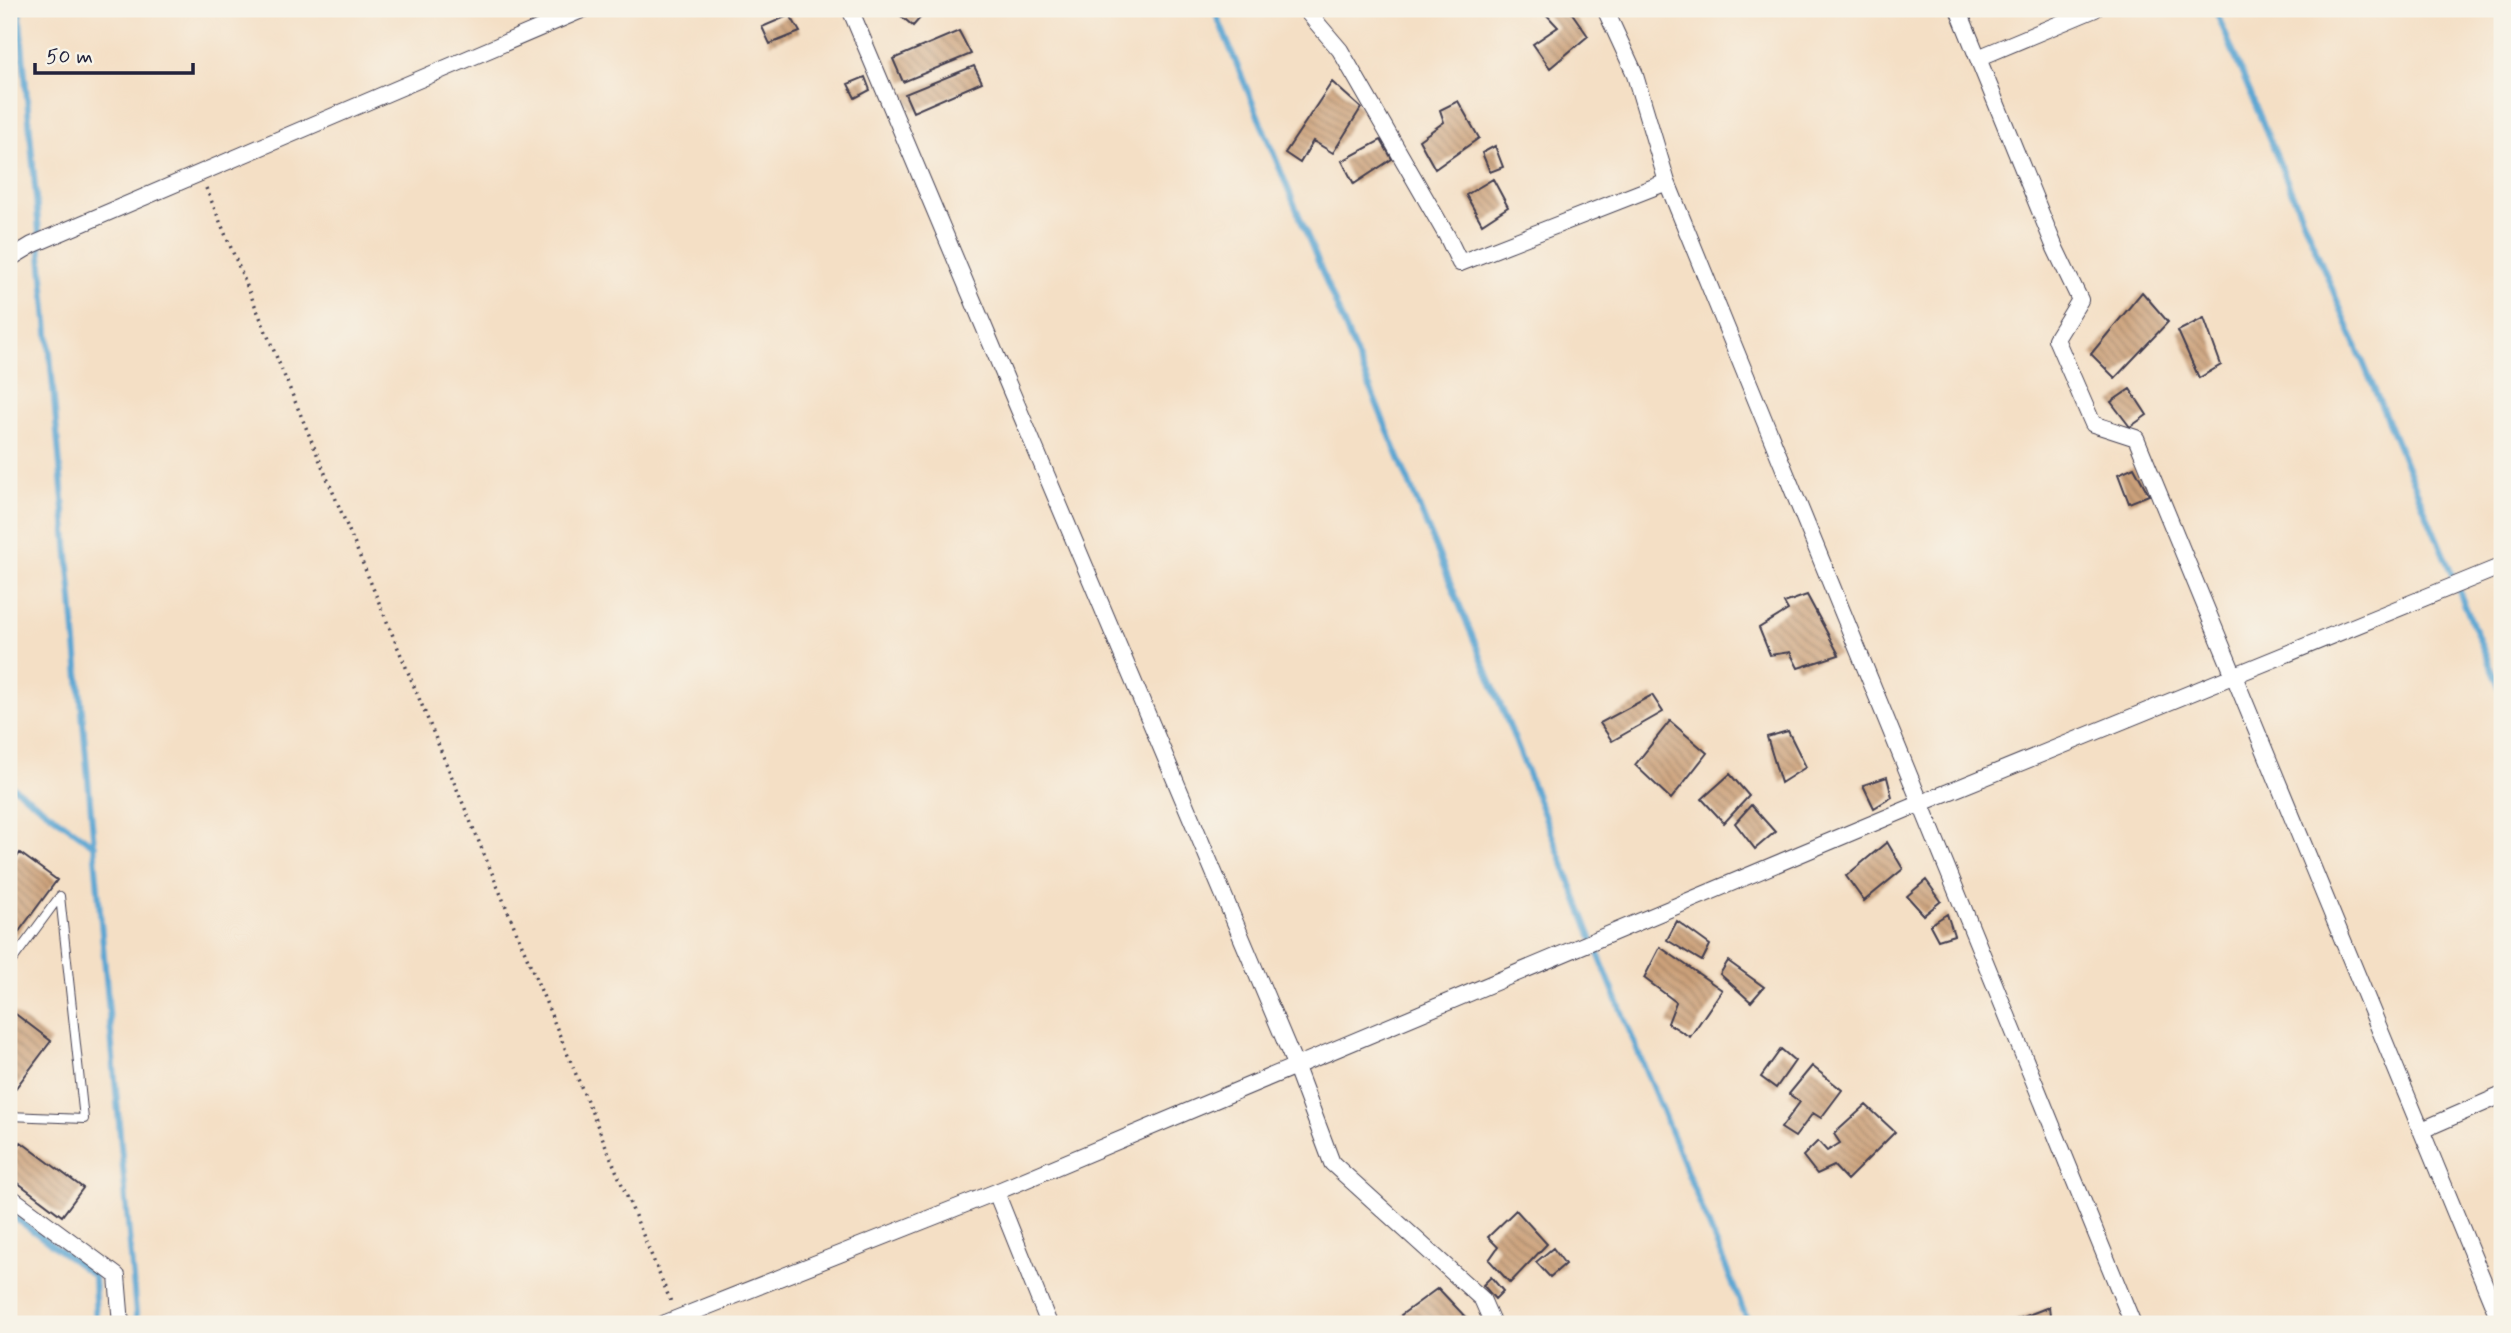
<svg xmlns="http://www.w3.org/2000/svg" width="2511" height="1333" font-family="Mynerve,sans-serif">
	<defs>
		<pattern id="building-back-hatch" width="6" height="6" patternUnits="userSpaceOnUse" patternTransform="scale(1.75)"><rect width="6" height="6" fill="#cca17a"/><path d="M-1 5l2 2M0 0l6 6M5-1l2 2" fill="none" stroke="#a58365"/></pattern>
	</defs>
	<rect width="100%" height="100%" fill="#f7f3e8"/>
	<filter id="ink" filterUnits="userSpaceOnUse"><feTurbulence type="fractalNoise" baseFrequency=".0143" numOctaves="2"/><feDisplacementMap in="SourceGraphic" scale="14" xChannelSelector="R" yChannelSelector="G"/><feConvolveMatrix kernelMatrix="1 2 1 2 8 2 1 2 1" color-interpolation-filters="sRGB"/></filter>
	<filter id="wash" filterUnits="userSpaceOnUse"><feTurbulence type="fractalNoise" baseFrequency=".00686" numOctaves="4" result="noise"/><feDisplacementMap in="SourceGraphic" scale="28" xChannelSelector="R" yChannelSelector="G"/><feGaussianBlur stdDeviation="1.57" result="paint"/><feColorMatrix in="noise" values="0 0 0 0 0 0 0 0 0 0 0 0 0 0 0 0 0 1.4 0 .05"/><feComposite in="paint" operator="in"/></filter>
	<g filter="url(#wash)">
		<rect width="100%" height="100%" fill="#f4dfc5"/>
		<g fill="none" stroke-linecap="round" stroke-linejoin="round">
			<path stroke="#5aa5d2" stroke-width="6" d="M19,9L137,1324
				M1214,9L1511,730L1599,956L1749,1324
				M2215,9L2502,694
				M9,784L95,846
				M9,1213L94,1276L96,1324"/>
		</g>
		<g id="blocks">
			<path fill="url(#building-back-hatch)" d="M893,9H928L913,26Z
				M1545,9H1569L1588,36L1550,68L1533,44L1558,27L1543,11Z
				M790,15L800,32L770,44L762,27Z
				M959,31L971,54L903,82L893,59Z
				M974,66L982,82L913,112L905,94Z
				M865,77L870,90L855,98L848,84Z
				M1332,82L1361,108L1333,153L1313,141L1300,163L1285,153Z
				M1458,101L1479,138L1435,169L1419,140L1444,122L1440,110Z
				M1381,140L1392,159L1354,184L1342,161Z
				M1495,146L1503,167L1490,172L1482,153Z
				M1493,179L1508,207L1482,224L1466,195Z
				M2142,292L2168,322L2115,378L2091,354Z
				M2204,318L2221,365L2199,378L2178,331Z
				M2130,389L2147,415L2130,427L2111,402Z
				M2134,467L2149,495L2129,503L2118,474Z
				M1807,595L1839,655L1798,668L1790,652L1770,655L1759,628L1788,610L1784,603Z
				M1652,695L1663,712L1612,741L1600,723Z
				M1670,721L1707,753L1671,799L1635,765Z
				M1788,731L1806,767L1781,783L1767,737Z
				M1730,774L1749,796L1724,823L1702,799Z
				M1887,777L1892,797L1874,808L1863,785Z
				M1751,805L1775,832L1755,849L1735,823Z
				M1887,842L1903,869L1864,901L1846,876Z
				M20,853L57,880L9,945V868Z
				M1926,880L1941,901L1924,915L1907,896Z
				M1947,914L1954,935L1938,940L1930,925Z
				M1677,921L1710,945L1702,961L1667,940Z
				M1660,947L1722,990L1690,1037L1668,1023L1676,1002L1644,978Z
				M1728,961L1764,987L1751,1002L1720,974Z
				M9,1009L51,1041L9,1097Z
				M1781,1049L1795,1061L1776,1088L1761,1077Z
				M1812,1066L1842,1090L1821,1118L1813,1113L1795,1137L1781,1128L1800,1102L1789,1094Z
				M1866,1105L1895,1132L1847,1180L1834,1166L1817,1174L1803,1156L1818,1141L1827,1151L1840,1143L1834,1134Z
				M21,1142L83,1188L62,1216L9,1176V1158Z
				M1516,1210L1547,1244L1510,1283L1489,1260L1498,1247L1488,1237Z
				M1553,1248L1565,1264L1550,1277L1536,1262Z
				M1491,1277L1503,1291L1495,1299L1483,1285Z
				M1438,1288L1472,1324H1406L1401,1315Z
				M2049,1307L2051,1324H2005Z"/>
		</g>
	</g>
	<g filter="url(#ink)">
		<use href="#blocks" fill-opacity="0" stroke="#423e50" stroke-width="2"/>
		<g fill="none" stroke-linecap="round" stroke-linejoin="round">
			<defs>
				<path id="service" d="M9,965L60,896L84,1119L9,1116"/>
				<path id="minor" d="M850,9L1296,1067L1332,1163L1482,1299L1493,1324
					M1305,9L1340,50L1447,236L1460,263L1667,182
					M1605,9L1634,72L1667,182L2133,1324
					M1958,9L2055,248L2080,300L2056,339L2093,424L2136,438L2501,1324
					M1978,58L2095,9
					M9,259L32,245L584,9
					M2422,1130L2502,1095
					M996,1192L1049,1324
					M9,1196L117,1276L121,1324
					M663,1324L996,1192L1919,804L2502,566"/>
			</defs>
			<use href="#service" stroke="#423e50" stroke-width="10"/>
			<use href="#minor" stroke="#423e50" stroke-width="18"/>
			<path stroke="#423e50" stroke-width="3.5" stroke-dasharray="2 5" stroke-linecap="butt" d="M206,188L671,1302"/>
			<use href="#service" stroke="#fff" stroke-width="8"/>
			<use href="#minor" stroke="#fff" stroke-width="16"/>
		</g>
	</g>
	<rect width="2511" height="1333" fill="none" stroke="#f7f3e8" stroke-width="35"/>
	<path d="M35 63v10h158v-10" fill="none" stroke="#22223b" stroke-width="3.5"/>
	<text x="46" y="63" font-size="21" fill="#22223b" stroke="#f7f3e8" stroke-width="5" paint-order="stroke">50 m</text>
</svg>
